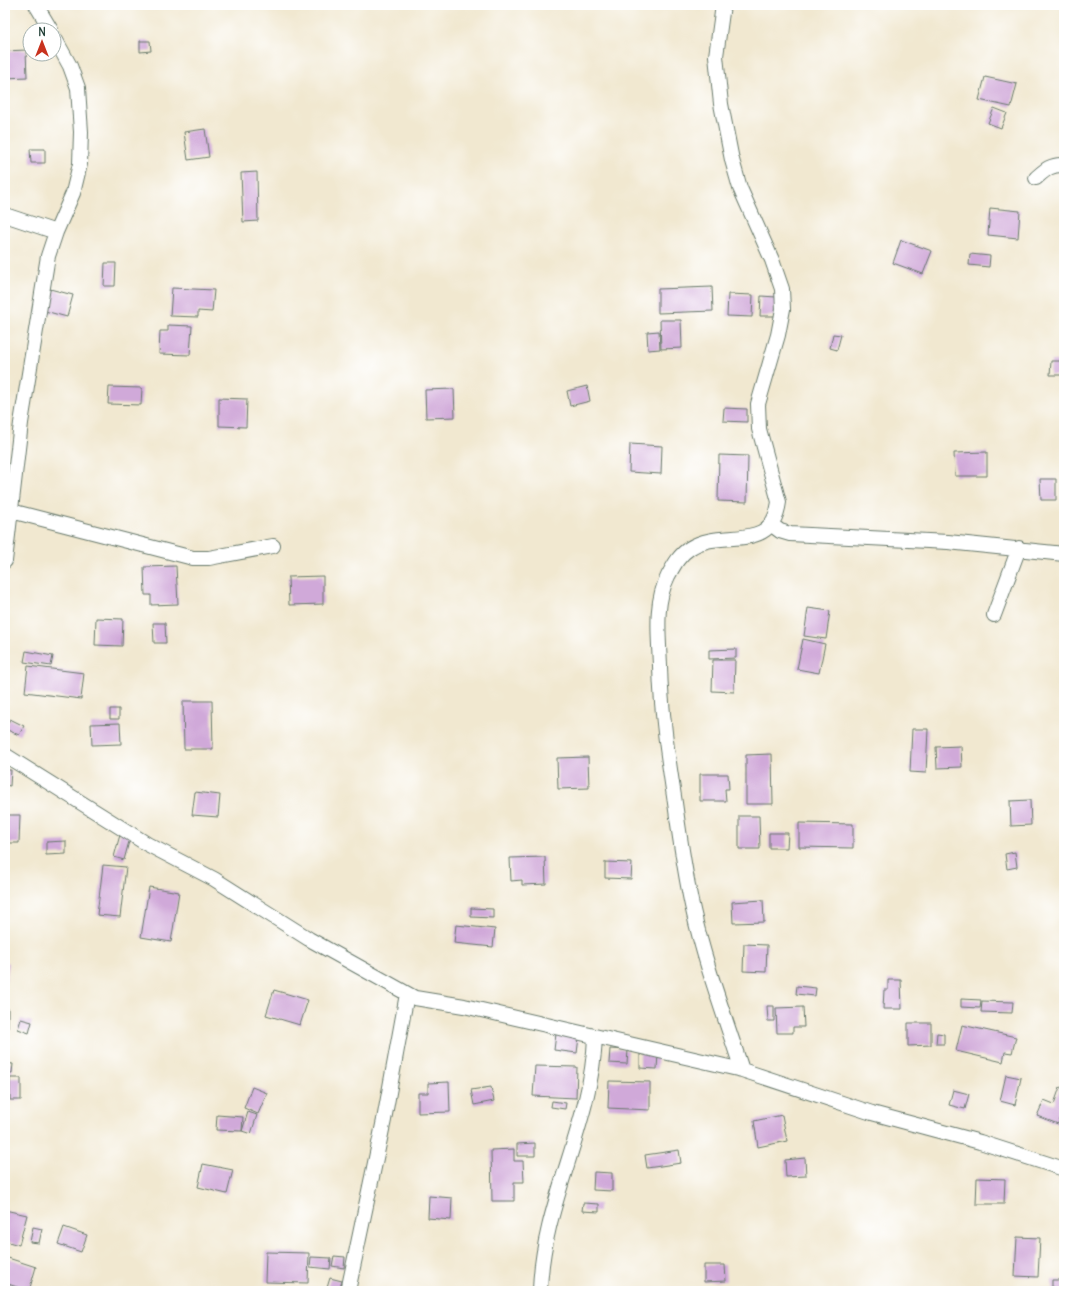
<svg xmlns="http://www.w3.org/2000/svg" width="1069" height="1296" font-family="Delius,sans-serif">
	<rect width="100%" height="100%" fill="#fff"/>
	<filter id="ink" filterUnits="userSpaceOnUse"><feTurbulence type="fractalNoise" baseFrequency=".025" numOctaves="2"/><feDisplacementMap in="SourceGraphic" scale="8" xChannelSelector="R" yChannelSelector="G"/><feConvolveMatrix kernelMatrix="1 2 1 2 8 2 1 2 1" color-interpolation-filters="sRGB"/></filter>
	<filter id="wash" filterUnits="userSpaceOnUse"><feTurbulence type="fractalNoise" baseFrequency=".012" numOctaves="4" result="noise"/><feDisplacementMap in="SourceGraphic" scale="16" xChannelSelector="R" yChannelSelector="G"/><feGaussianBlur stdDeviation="0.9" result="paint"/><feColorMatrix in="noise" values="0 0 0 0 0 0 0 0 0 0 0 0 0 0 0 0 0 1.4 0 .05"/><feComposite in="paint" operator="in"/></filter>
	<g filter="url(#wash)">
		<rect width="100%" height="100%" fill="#f1e8d0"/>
		<g id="blocks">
			<path fill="#d0a9d9" d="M140,41H150L151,51L140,52Z
				M26,50L27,77L5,78V51Z
				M985,77L1017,84L1011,107L979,100Z
				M994,108L1007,113L1001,128L988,123Z
				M205,129L209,157L188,160L184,132Z
				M30,149H45V163H31Z
				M257,172L258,221L243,222L241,173Z
				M990,208L1020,211L1018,238L988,235Z
				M901,240L932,251L923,274L893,263Z
				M970,254L990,256L989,267L969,265Z
				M105,263H116L115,286H104Z
				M712,287L713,311L658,313V289Z
				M172,288L214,290L212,312L198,311V317L170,316Z
				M50,289L73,295L67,317L45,311Z
				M728,294L753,295L752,317L727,316Z
				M761,296L776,297L775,316H760Z
				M660,320H681L682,348L661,349Z
				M168,325L192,326L190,355L159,354L160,331H168Z
				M659,331L660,349L648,350L647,332Z
				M833,334L841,335L837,350L830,348Z
				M1051,361H1064V375H1050Z
				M587,386L590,401L570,406L567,391Z
				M109,387L142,388L141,405L108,404Z
				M454,389L455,417L426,418L425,390Z
				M219,398L247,399L246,427L219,426Z
				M724,408L747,409V422L723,421Z
				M630,444L662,446L661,474L629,472Z
				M987,452V476H955L954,453Z
				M719,455L748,456L747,502L718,501Z
				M1040,479H1056V500H1041Z
				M176,566L178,604L151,605V595H145L144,567Z
				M323,576V604L289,605L288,577Z
				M808,608L830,611L826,639L804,636Z
				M96,618L123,619L122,646L95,645Z
				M153,623H165L166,643H154Z
				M803,639L825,644L819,673L797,669Z
				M736,649V658L709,659V650Z
				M26,651L53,656L51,666L24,662Z
				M713,660H735L734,692L712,691Z
				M28,666L84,673L81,699L25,692Z
				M183,701H212L213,749H184Z
				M110,709H119V719H110Z
				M10,719L24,726L19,735L5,729Z
				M120,723L121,744L92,745L91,724Z
				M912,729H928L926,773L910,772Z
				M961,746L962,767L937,768L936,747Z
				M772,754L773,804H746V755Z
				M588,757L589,788L558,789L557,758Z
				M5,770H11L10,786L5,785Z
				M700,774H728L729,789H725L726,801H700Z
				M195,792L220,795L218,817L192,815Z
				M1030,800L1031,825L1011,826L1010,801Z
				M5,815H20L19,843H5Z
				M739,816H759L760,849H739Z
				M799,823L853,824V848L799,847Z
				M121,831L131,834L124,860L114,857Z
				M769,833H788L787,848H769Z
				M66,841V854L46,855V842Z
				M1015,852L1017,867L1007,869L1005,854Z
				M545,857L546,884L522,885V880L511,881L510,858Z
				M605,862L632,863L631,879L605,878Z
				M103,865L126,867L120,917L97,915Z
				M149,887L179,892L171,942L141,937Z
				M763,900L764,922L733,923L732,902Z
				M471,908L493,909V918L471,917Z
				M456,925L495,929L493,947L454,943Z
				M744,944L767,945L766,972L743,971Z
				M5,962L9,963L6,981H5Z
				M888,980H901L902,1009H883L884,990H888Z
				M797,986L816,988L815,996L796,994Z
				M274,990L308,1000L300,1025L266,1015Z
				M961,999L981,1000L980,1008L961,1007Z
				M982,1001L1013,1002L1012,1013L981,1012Z
				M767,1006H774V1021H768Z
				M803,1007L804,1027H793V1033H777L776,1008Z
				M5,1008H8V1034H5Z
				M21,1019L32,1022L29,1033L18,1029Z
				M908,1023H931V1045L908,1046Z
				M962,1025L1016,1037L1012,1053L1005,1052L1003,1062L956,1051Z
				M937,1033L944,1034V1044H936Z
				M556,1034L579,1037L577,1053L554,1050Z
				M610,1049L628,1050L627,1064L609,1063Z
				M640,1053L658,1054L657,1069L640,1068Z
				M5,1063L13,1064L12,1073L5,1072Z
				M535,1066L577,1067L576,1098L533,1096Z
				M1006,1075L1021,1078L1015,1105L1000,1101Z
				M10,1078H21V1100H10Z
				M609,1081L650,1082V1110L608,1108Z
				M449,1082L450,1112L418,1113V1093H428V1083Z
				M252,1087L267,1093L258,1114L244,1108Z
				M491,1087L494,1101L474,1105L471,1090Z
				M1060,1087L1064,1089V1113H1063L1058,1124L1037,1116L1044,1100L1054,1104Z
				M953,1090L969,1094L965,1109L949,1105Z
				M552,1101L566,1103L565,1109L551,1107Z
				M248,1112L257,1115L251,1134L242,1131Z
				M217,1115L243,1117L242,1131L216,1130Z
				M782,1115L787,1141L758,1147L754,1121Z
				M535,1143V1156H517V1144Z
				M514,1149V1161H523L524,1182H514V1201H492L491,1150Z
				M679,1150L681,1163L647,1168L645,1155Z
				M805,1158L806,1176L786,1177L785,1160Z
				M203,1164L233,1170L227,1194L198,1187Z
				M594,1172L612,1173V1191L593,1190Z
				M977,1178L1005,1179L1004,1204H976Z
				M429,1196L452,1198L451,1220L428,1218Z
				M583,1203L599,1204V1212L582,1211Z
				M5,1210L27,1215L19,1245L5,1241Z
				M33,1227L42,1229L39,1243L30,1242Z
				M64,1227L87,1235L81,1252L58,1244Z
				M1017,1237L1040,1238L1038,1277L1015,1276Z
				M266,1252L309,1253L308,1283L265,1282Z
				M334,1256L345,1257L344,1268L332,1266Z
				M5,1257L36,1267L29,1291L5,1283Z
				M311,1257L331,1258L330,1269L310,1267Z
				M704,1265H725L726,1281L704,1282Z
				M330,1278L342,1281L339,1291H326Z
				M1052,1280H1062V1282H1064V1291H1052Z"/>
		</g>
	</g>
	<g filter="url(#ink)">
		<use href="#blocks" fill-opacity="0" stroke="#68796b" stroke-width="1"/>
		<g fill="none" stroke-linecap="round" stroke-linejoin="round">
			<defs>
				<path id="minor" d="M36,5L51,30
					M723,5L716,56L721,104L732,160L740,188L772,260L782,289L783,309L778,335L758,404L759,429L779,502C772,555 722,527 690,548C679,555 674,565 668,576C654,604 659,636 660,666C661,712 668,757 675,803C680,839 685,875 693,910C705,964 725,1017 742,1070
					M1036,178C1045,170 1051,164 1064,165
					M5,215L56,232
					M11,511L193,558H209L273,546
					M772,525L780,531L790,534L948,542L1064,554
					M5,561L21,423L48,256L56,232L73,193L80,164L81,132L78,88L70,66L54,37
					M994,615L1019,548
					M5,755L147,844L214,879L309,939L415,998L464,1006L742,1070L872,1113L980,1142L1064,1169
					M348,1291L384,1120L407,994
					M540,1291C542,1204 592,1125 595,1037"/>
			</defs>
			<use href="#minor" stroke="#68796b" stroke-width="16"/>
			<use href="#minor" stroke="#fff" stroke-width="14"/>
		</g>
	</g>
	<rect width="1069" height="1296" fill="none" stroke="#fff" stroke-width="20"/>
	<g transform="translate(42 42)"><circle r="19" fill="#ffffff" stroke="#a5b1ae"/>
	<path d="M0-3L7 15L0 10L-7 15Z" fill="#c8321e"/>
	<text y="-6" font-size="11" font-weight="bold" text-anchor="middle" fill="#1f3d34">N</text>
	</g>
</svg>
